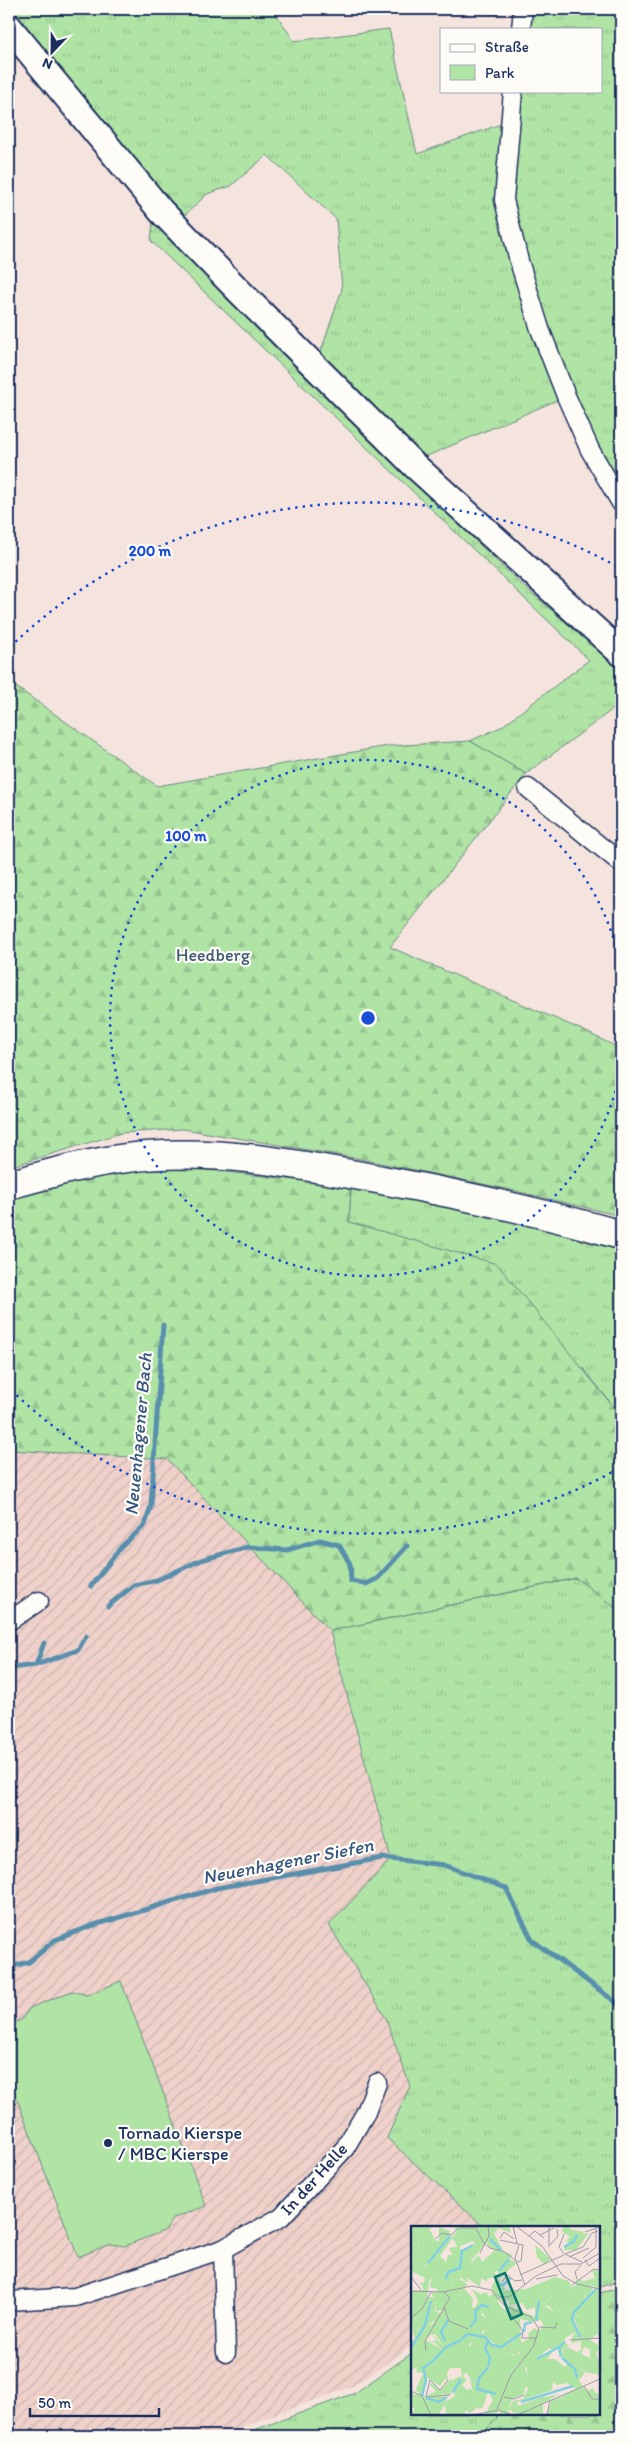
<svg xmlns="http://www.w3.org/2000/svg" width="630" height="2445" font-family="Itim,sans-serif">
	<defs>
		<pattern id="industrial-furrows" width="10" height="10" patternUnits="userSpaceOnUse" patternTransform="scale(1.25)"><rect width="10" height="10" fill="#efd1ca"/><path d="M-1 1l2-2M0 10L10 0M9 11l2-2" fill="none" stroke="#ccb4b0"/></pattern>
		<pattern id="grass-tufts" width="24" height="20" patternUnits="userSpaceOnUse" patternTransform="scale(1.25)"><rect width="24" height="20" fill="#b0e4a5"/><path d="M3 7l-1-3M5 7V3M7 7l1-3M15 17l-1-3M17 17v-4M19 17l1-3" fill="none" stroke="#97c490"/></pattern>
		<pattern id="forest-firs" width="22" height="20" patternUnits="userSpaceOnUse" patternTransform="scale(1.25)"><rect width="22" height="20" fill="#b0e4a5"/><path d="M5 1l3.5 6h-7zM16 11l3.5 6h-7z" fill="#97c490"/></pattern>
		<pattern id="wetland-marsh" width="20" height="14" patternUnits="userSpaceOnUse" patternTransform="scale(1.25)"><rect width="20" height="14" fill="#b0e4a5"/><path d="M1 5h8M5 5V1M11 12h8M15 12V8" fill="none" stroke="#97c490"/></pattern>
	</defs>
	<rect width="100%" height="100%" fill="#f5e3dd"/>
	<filter id="ink" filterUnits="userSpaceOnUse"><feTurbulence type="fractalNoise" baseFrequency=".02" numOctaves="2"/><feDisplacementMap in="SourceGraphic" scale="10" xChannelSelector="R" yChannelSelector="G"/><feConvolveMatrix kernelMatrix="1 2 1 2 8 2 1 2 1" color-interpolation-filters="sRGB"/></filter>
	<g filter="url(#ink)">
		<path fill="url(#industrial-furrows)" d="M9,1450L167,1459L330,1631L391,1859L330,1926L386,2018L411,2086L387,2138L484,2227L412,2228V2346L353,2386L217,2436H9Z"/>
		<path fill="url(#grass-tufts)" stroke="#668a82" d="M9,9H273L294,41L389,29L417,154L504,123L499,199L562,398L425,457L320,354L342,289L336,219L267,155L231,186L207,194L183,217L9,12Z
			M533,9H621V491L600,460L572,394L525,260L507,201L521,91H601V29H530Z
			M153,220L405,473L522,585L621,669V703L526,774L470,741L501,727L589,660L151,241Z
			M351,1186L505,1218L621,1251V1416L584,1369L349,1222Z
			M577,1578L621,1612V2281L599,2287V2228L484,2227L387,2138L410,2086L386,2018L329,1925L391,1859L330,1631Z
			M412,2353V2414H497V2418L481,2436H238L355,2393Z"/>
		<path fill="url(#forest-firs)" stroke="#668a82" d="M9,682L157,786L388,746L470,741L526,774L390,947L582,1030L621,1049V1216L507,1189L356,1158L184,1129L121,1133L9,1167Z
			M182,1167L351,1186L349,1222L497,1264L621,1416V1612L576,1578L330,1631L167,1459L9,1450V1199L92,1176Z
			M621,2288V2436H481L497,2418V2414H599V2293Z"/>
		<path fill="url(#wetland-marsh)" stroke="#668a82" d="M458,9H499L498,15Z"/>
		<path fill="#b0e4a5" stroke="#668a82" d="M121,1981L206,2206L174,2218L166,2230L125,2246L110,2244L78,2257L9,2079V2025L21,2020L30,2008L72,1991L87,1995Z"/>
		<g fill="none" stroke-linecap="round" stroke-linejoin="round">
			<path stroke="#598fad" stroke-width="5" d="M91,1586L121,1547L145,1525L151,1506L163,1325
				M108,1606L134,1585L157,1580L201,1560L248,1547L287,1550L320,1540L339,1545L350,1564L351,1581L366,1584L378,1578L407,1546
				M36,1665L78,1650L86,1636
				M9,1668L36,1665L44,1643
				M9,1967L29,1962L55,1940L91,1926L217,1888L382,1858L444,1865L506,1888L532,1940L621,2006"/>
			<defs>
				<path id="street" d="M521,29L523,9
					M513,91L504,200L519,261L540,329L566,396L590,450L621,503
					M528,788L621,863
					M9,1621L39,1601
					M223,2249L226,2353
					M9,2301L75,2297L223,2249L281,2217L345,2148L366,2112L377,2083"/>
				<path id="secondary" d="M9,27L161,211L241,293L414,465L621,653"/>
				<path id="primary" d="M9,1185C48,1174 86,1163 127,1158C212,1147 299,1164 382,1180C463,1195 542,1212 621,1235"/>
			</defs>
			<use href="#street" stroke="#1b2f5e" stroke-width="21"/>
			<use href="#secondary" stroke="#1b2f5e" stroke-width="29"/>
			<use href="#primary" stroke="#1b2f5e" stroke-width="31"/>
			<use href="#street" stroke="#fdfcf7" stroke-width="18"/>
			<use href="#secondary" stroke="#fdfcf7" stroke-width="25"/>
			<use href="#primary" stroke="#fdfcf7" stroke-width="28"/>
		</g>
	</g>
	<g fill="none" stroke="#1d4ed8" stroke-width="2.5" stroke-dasharray="2.5 5">
		<path d="M621 1069A258 258 0 1 1 621 967"/>
		<path d="M618 1469A516 516 0 0 1 10 1389M10 647A516 516 0 0 1 618 567"/>
	</g>
	<circle fill="#1b2f5e" stroke="#fdfcf7" stroke-width="2" cx="108" cy="2143" r="5"/>
	<g text-anchor="middle" dominant-baseline="central" stroke-width="4.5" stroke-linejoin="round" paint-order="stroke">
		<g font-size="18" fill="#405c70" stroke="#fdfcf7">
			<text x="213" y="955">Heedberg</text>
		</g>
		<g font-size="18" fill="#1b2f5e" stroke="#fdfcf7" text-anchor="start">
			<text x="118" y="2133">Tornado Kierspe<tspan x="118" dy="21">/ MBC Kierspe</tspan></text>
		</g>
		<g font-size="18" fill="#1b2f5e" stroke="#fdfcf7">
			<text transform="translate(314 2179) rotate(-48)">In der Helle</text>
		</g>
		<g font-size="19" font-style="italic" fill="#35577f" stroke="#fdfcf7">
			<text transform="translate(138 1434) rotate(-85)">Neuenhagener Bach</text>
			<text transform="translate(288 1861) rotate(-11)">Neuenhagener Siefen</text>
		</g>
	</g>
	<g transform="translate(411 2226)">
		<rect width="189" height="189" fill="#f5e3dd"/>
		<path d="M1,0H22L16,6L19,4L24,14L28,16V0L40,6L32,18L16,21L12,30V40L19,39L23,46L29,44L18,55L16,76L18,71H23L20,67L26,66L27,63L19,61L20,57L28,53L40,58L33,59L35,64H42L41,52L56,56H53L57,59L53,62L62,73L61,81L64,82L67,75L61,63L69,68L76,66L77,71L82,68L80,62L88,45L83,46L86,50L76,53V56L70,52L69,61L45,44V26L64,18L62,15L47,21L41,12L49,7L44,3V0H98L100,7L87,2L83,8L93,26L102,29L98,33L106,37L87,53L94,63L90,68L94,70L86,75L92,83L99,85L101,84L96,81L98,79L124,91L128,75L125,67L128,60H134L140,64L139,72L132,78L142,86L145,82L153,89L163,85L162,98L166,105L154,112L153,119L155,117L158,121L152,123L150,130L147,126L150,118L142,124L138,122L131,128L126,140L117,126L114,128L105,122L108,131L99,127L101,121L97,119L106,111L99,115L93,104L97,100L94,88L90,90L76,85L74,80L82,82L75,78L69,88L77,93L78,102L71,105V112L76,111L81,119L94,120L98,131L95,133L90,126L76,125L79,146L84,145L93,153L109,137L115,140L114,144L117,148L113,168L101,173L97,186L101,189H88L90,184L83,189L74,188L82,174L77,166L72,181L68,183L64,177L59,152L69,134L64,130L63,122H59L61,117L55,114L50,116L54,111V109L49,115L32,120L24,108L19,109L15,114L30,123L26,131L0,139V116L4,113L0,99L2,98L10,106L24,96L31,85L35,86L29,84L25,86V76L20,77L15,97L11,101L3,91L4,83L0,86V65L13,64L9,56L13,57L14,52L0,45V37L8,38L7,3ZM76,16L78,22L85,23L71,36V45L63,47L60,35ZM109,93L122,96L130,94L132,99L129,105L123,102L117,108L118,113L110,117ZM161,0L158,2L161,4L174,6L170,8L178,7L165,24H152L156,18L161,19L155,15L159,11L151,6L152,1ZM124,19L140,33L133,38L126,31ZM181,44L189,45V58L185,61L179,59L182,62L175,75V69L161,64L160,61L165,59L166,53L173,55L184,52ZM171,89L170,100L174,107L189,106V112L186,108L179,114L189,120L185,128L189,137L179,132V123L173,121L170,129L167,125L170,124V115L161,117V111L169,106L162,90ZM167,138L174,147L168,154L178,170L173,177L165,175V163L158,152L161,151L163,140ZM12,148V172L25,165L19,159L21,157L30,164L40,152V155L51,149L39,169L30,168L36,175L47,168L49,173L41,184L44,189L35,187L34,179L27,189H0L4,182L0,181V165L4,169L9,166L4,165ZM182,162L184,167L189,168V188L172,189L184,183L182,167L176,165ZM147,168L132,178V189H104L107,182L116,177L118,180L120,175Z" fill="#b0e4a5" fill-rule="evenodd"/>
		<path d="M0,0L7,3L8,38L4,39L0,37ZM50,2L49,8L44,9L29,30L35,36L37,29H42L38,22L49,20V25L60,23L54,29V39L56,41L68,29L73,42L71,41V45L63,47L51,41L50,29L46,26L48,41L45,44L49,47L50,44L58,56L52,54V51L48,54L41,52L42,64H35L33,59L40,58L28,53L20,57L18,62L22,48H17L20,43L18,39H12L10,29L18,18H32ZM144,51L158,55L161,64L173,66L175,75L189,56V106L174,108L169,96L171,89H165L162,90L163,97L169,106L161,111L166,105L162,98L154,96L162,90L163,86L153,89L146,82L143,87L138,80L132,79L139,72L140,64L134,60H128L125,67L129,75L124,95V81L116,84L111,77L98,79V75L88,74L94,70L87,65L115,63ZM22,75L25,76L24,85L30,88L26,104H20V100L25,101L22,95L5,113L10,104L0,99V86L4,83L8,86L6,92H3L12,101ZM75,78L80,79L90,90L95,88L98,102L94,104L98,109L97,114L100,116L106,111L98,119L101,120L99,127L103,130L109,128L104,122H111L110,126H117L124,134L142,125L136,133H144L154,141L156,137L150,130L153,123L158,122L189,137V149L174,146L167,138L163,140L166,150L163,160L167,161L163,162L156,157L146,159L142,155L141,164L106,176L107,180L134,170L135,173L120,176L118,181L116,177L102,188L101,184L97,185L102,175L112,173L117,162L113,160L117,149L115,140L109,137L86,160L90,152L84,145L79,146L76,125L87,123L95,132L98,130L94,120L86,121L76,111H62L57,108L51,115L57,111L64,115L58,118L59,122H64V130L67,128L72,135L59,152L55,146L52,150L56,154L51,159L56,164L60,162L67,181L59,187L54,184V189L42,187L41,181L49,173L41,166L51,150L50,142H39L36,147L37,154L34,153L29,160L15,151L12,169L15,170L12,171L10,170L13,143L11,147L5,146L6,141L0,144V139L26,131L30,123L23,116L18,117L25,114L20,107L32,120L49,114L57,107L70,111L78,97L72,87L65,92L63,85ZM172,162L182,167L185,173L183,174L184,184L172,189H136L140,174L150,171L152,173L151,170L165,163L168,176Z" fill="#b0e4a5"/>
		<path fill="none" stroke="#83cfe2" stroke-width="2.5" d="M79,13L90,24M153,21L163,15L166,9M17,37L39,10M88,45L98,33M35,53L37,46L49,42L51,25L62,19M87,59H92L100,52M125,95L128,75M59,101L65,94L64,85L71,79L78,81M113,106L114,98L121,96M169,111L161,93L163,86L185,63M51,113L56,108L74,111L81,119L90,121L111,107M34,115L30,106L37,94M0,122L14,99L20,75M33,122L50,114M150,131L148,121L154,116M151,132L164,143L166,152M126,133L148,121M22,135L33,123M77,141L79,132L74,122L77,115M77,142L68,152L66,163L85,168M42,166L50,153M11,170L15,154L12,142L22,135M15,172L28,176L36,171M110,176L162,160"/>
		<path fill="none" stroke="#9e9baa" stroke-width="1" d="M102,0L106,17M105,0L131,20L152,50L166,58L189,63M138,0V21M65,2L72,16L79,22L94,26L105,35M174,6L189,1M153,8L148,21L153,28M129,9L143,2M118,10L124,5L133,12M89,12L93,6L103,13M24,13L31,7L40,9L48,2H65M89,14L112,19L110,35L106,36M108,19L104,32L114,59M139,19L147,10L146,3M69,27L78,10L77,0M154,28L172,21L181,7L187,5M154,28L171,36M158,31L178,22M172,32L185,21V1M174,34L178,40L189,32M109,49L153,29M1,52L10,64M125,53L146,49M166,53L164,46L170,39M91,56L96,49L104,55L111,54M161,59L183,43L188,44M0,65L32,66L61,60L80,64L89,71H98L125,50L150,38H170L189,27M33,66L39,72L33,81L38,95L57,103M83,68L95,81L120,91L128,103L122,121L100,149L86,183M96,83L112,105L111,112H126M0,92L11,83L20,66M128,101L144,102L146,97M159,114L189,112M15,125L14,115L33,82M173,160L181,173H189M0,165L11,170L20,189M15,171L19,154L29,164L37,154M15,171L39,169M93,171L103,173L113,169M87,184L102,189M62,189L87,184M106,189L189,153M136,189L139,174"/>
		<path fill="#0f766e" fill-opacity="0.15" stroke="#0f766e" stroke-width="2.5" d="M94,47L111,88L100,93L84,51Z"/>
		<rect width="189" height="189" fill="none" stroke="#1b2f5e" stroke-width="2.5"/>
	</g>
	<circle cx="368" cy="1018" r="8" fill="#1d4ed8" stroke="#fdfcf7" stroke-width="2.5"/>
	<g font-size="15" text-anchor="middle" font-weight="bold" fill="#1d4ed8" stroke="#fdfcf7" stroke-width="4.5" stroke-linejoin="round" paint-order="stroke">
		<text x="150" y="556">200 m</text>
		<text x="186" y="841">100 m</text>
	</g>
	<rect width="630" height="2445" fill="none" stroke="#fdfcf7" stroke-width="30"/>
	<rect x="15" y="15" width="600" height="2415" fill="none" stroke="#1b2f5e" stroke-width="2" filter="url(#ink)"/>
	<rect x="440" y="28" width="162" height="65" fill="#fdfcf7" stroke="#a3aaba"/>
	<rect x="450" y="44" width="25" height="8" fill="#fdfcf7" stroke="#a3aaba"/>
	<text x="485" y="52" font-size="15" fill="#1b2f5e">Straße</text>
	<rect x="450" y="65" width="25" height="15" fill="#b0e4a5" stroke="#a3aaba"/>
	<text x="485" y="78" font-size="15" fill="#1b2f5e">Park</text>
	<g transform="translate(52 52) rotate(202)" stroke="#fdfcf7" stroke-width="4" paint-order="stroke">
	<path d="M0-4L9 19L0 12L-9 19Z" fill="#1b2f5e"/>
	<text y="-8" font-size="14" font-weight="bold" text-anchor="middle" fill="#1b2f5e">N</text>
	</g>
	<path d="M30 2408v8h129v-8" fill="none" stroke="#1b2f5e" stroke-width="2.5"/>
	<text x="38" y="2408" font-size="15" fill="#1b2f5e" stroke="#fdfcf7" stroke-width="4" paint-order="stroke">50 m</text>
</svg>
